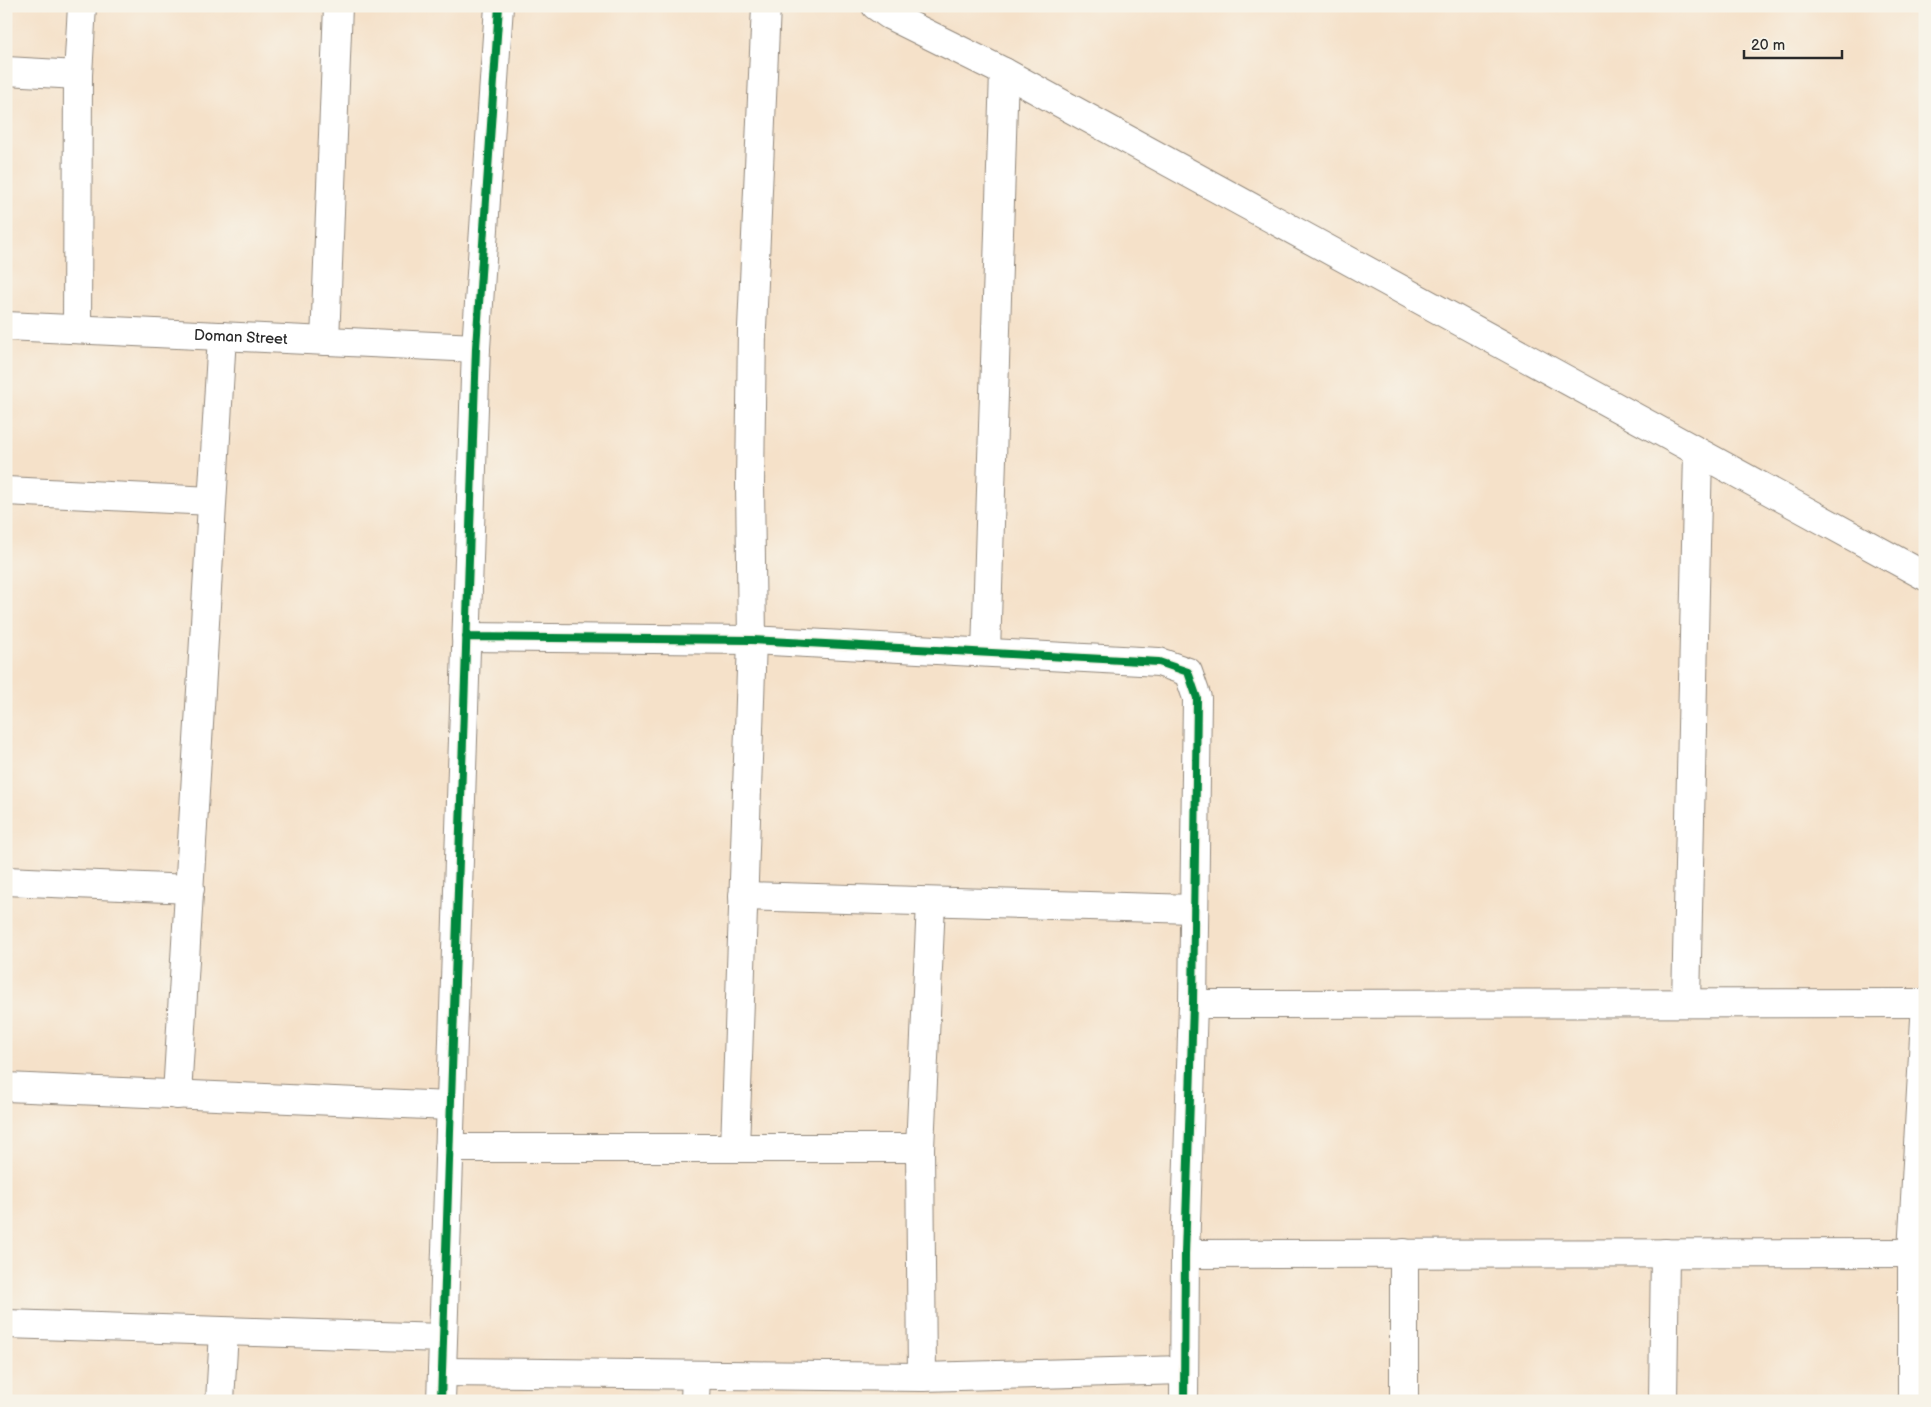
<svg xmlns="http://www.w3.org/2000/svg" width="1931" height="1407" font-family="'Balsamiq Sans',sans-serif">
	<rect width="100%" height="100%" fill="#f7f3e8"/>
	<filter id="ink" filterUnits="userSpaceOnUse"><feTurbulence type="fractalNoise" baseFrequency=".02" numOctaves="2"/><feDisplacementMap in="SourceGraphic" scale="10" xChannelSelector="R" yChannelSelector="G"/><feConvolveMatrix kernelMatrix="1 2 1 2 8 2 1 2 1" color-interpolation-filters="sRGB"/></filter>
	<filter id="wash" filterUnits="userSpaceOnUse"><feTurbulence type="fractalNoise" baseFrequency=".0096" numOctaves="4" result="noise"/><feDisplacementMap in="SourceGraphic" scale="20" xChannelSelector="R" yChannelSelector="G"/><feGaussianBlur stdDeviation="1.12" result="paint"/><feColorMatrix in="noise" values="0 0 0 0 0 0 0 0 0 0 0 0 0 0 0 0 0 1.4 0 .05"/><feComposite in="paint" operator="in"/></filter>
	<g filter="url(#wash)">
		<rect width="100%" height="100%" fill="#f5e1c9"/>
	</g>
	<g filter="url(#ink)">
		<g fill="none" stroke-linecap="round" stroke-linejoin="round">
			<defs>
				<g id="minor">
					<path d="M876,6L889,15L1004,72L1925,576"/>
					<path d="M6,71L78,75"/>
					<path id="s1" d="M6,326L476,348"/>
					<path d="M77,329L78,75L82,6"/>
					<path d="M325,341L338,6"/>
					<path d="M6,491L212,501"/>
					<path d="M466,637L752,640L1159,662L1188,672L1197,698L1193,1004L1185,1254L1184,1401"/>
					<path d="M986,652L1004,72"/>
					<path d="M6,881L190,889"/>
					<path d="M743,896L1194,909"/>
					<path d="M1686,1003L1698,452"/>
					<path d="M1193,1004L1925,1003"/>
					<path d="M6,1087L450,1106"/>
					<path d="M177,1095L222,336"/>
					<path d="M449,1148H920"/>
					<path d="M735,1148L752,640L750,484L752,328L766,6"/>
					<path d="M1185,1254L1925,1253"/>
					<path d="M6,1324L442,1338"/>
					<path d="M442,1372L922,1377L1184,1370"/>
					<path d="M922,1377L920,1148L931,902"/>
					<path d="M220,1401L224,1332"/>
					<path d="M441,1401L476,348L499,6"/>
					<path d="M695,1401L696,1375"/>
					<path d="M1404,1401V1253"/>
					<path d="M1663,1401L1665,1253"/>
					<path d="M1912,1401V1252L1925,1019"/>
				</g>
			</defs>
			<use href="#minor" stroke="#90867a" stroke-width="30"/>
			<use href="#minor" stroke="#fff" stroke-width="28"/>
			<defs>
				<path id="cycleway" d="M466,637L752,640L1159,662L1188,672L1197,698L1193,1004L1185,1254L1184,1401
					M441,1401L476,348L499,6"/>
			</defs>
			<use href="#cycleway" stroke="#f7f3e8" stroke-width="11"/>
			<use href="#cycleway" stroke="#00873e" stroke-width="8"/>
		</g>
	</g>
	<g text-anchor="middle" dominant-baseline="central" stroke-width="4" stroke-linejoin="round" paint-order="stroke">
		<g font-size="15" fill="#2b2b2b" stroke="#f7f3e8">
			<text stroke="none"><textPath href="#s1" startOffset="235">Doman Street</textPath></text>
		</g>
	</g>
	<rect width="1931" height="1407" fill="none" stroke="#f7f3e8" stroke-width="25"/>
	<path d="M1744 50v8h98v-8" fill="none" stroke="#2b2b2b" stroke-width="2.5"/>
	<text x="1751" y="50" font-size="15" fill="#2b2b2b" stroke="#f7f3e8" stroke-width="4" paint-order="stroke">20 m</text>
</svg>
